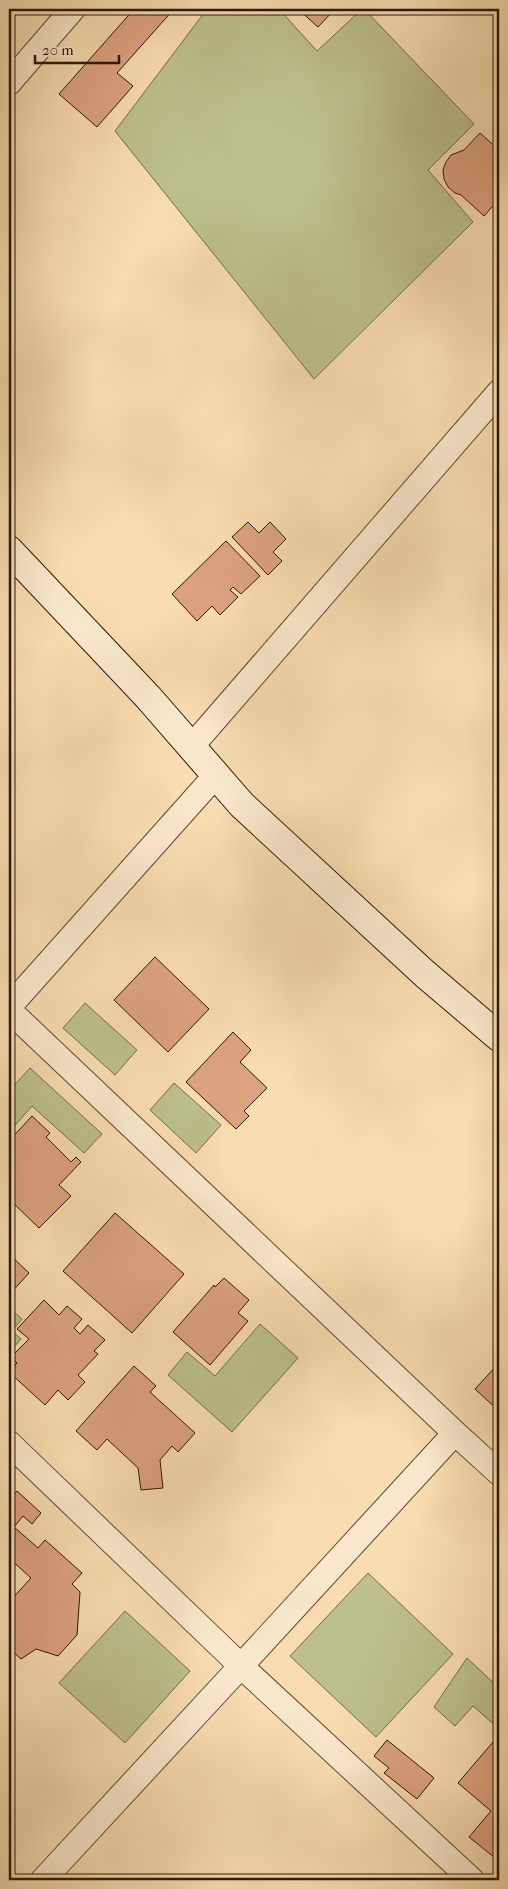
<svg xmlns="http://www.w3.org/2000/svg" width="508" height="1889" font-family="'IM FELL French Canon',serif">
	<rect width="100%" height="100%" fill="#f9dcb0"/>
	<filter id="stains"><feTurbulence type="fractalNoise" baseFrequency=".004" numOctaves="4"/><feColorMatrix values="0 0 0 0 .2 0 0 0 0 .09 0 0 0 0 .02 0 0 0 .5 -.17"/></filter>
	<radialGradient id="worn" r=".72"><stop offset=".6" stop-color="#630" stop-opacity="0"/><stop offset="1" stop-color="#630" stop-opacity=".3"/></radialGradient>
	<path fill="#bdc08c" stroke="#746c46" d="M207,9H279L317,51L362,9H364L474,124L428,170L473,222L314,379L115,131Z
		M85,1003L137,1050L115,1075L63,1028Z
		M30,1068L102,1134L84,1153L32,1106L9,1132V1091Z
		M174,1083L221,1125L196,1153L150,1110Z
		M13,1311L22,1319L12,1331L21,1339L9,1353V1316Z
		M260,1324L298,1358L232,1432L168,1375L187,1352L215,1376Z
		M368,1573L453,1654L376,1737L290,1656Z
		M125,1611L190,1671L125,1743L59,1683Z
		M467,1658L499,1688V1729L473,1706L455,1726L434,1707Z"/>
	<path fill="#dda27f" stroke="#2a1801" d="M134,9H174L117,73L133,86L97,127L59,94Z
		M290,9H335L318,27L298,9L295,13Z
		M480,133L499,150V199L484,216L461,195L455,193L448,187L444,179L443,170L446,162L451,155L464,150Z
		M248,522L259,533L270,522L286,539L273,552L282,561L268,575L232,537Z
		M226,541L260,576L241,594L233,587L230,590L238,597L220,615L212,606L197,621L172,594Z
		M155,957L209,1009L168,1052L114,1000Z
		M233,1032L251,1050L240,1062L267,1088L244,1111L249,1116L236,1129L186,1082Z
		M32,1116L50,1133L46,1137L71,1162L76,1157L81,1162L59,1185L71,1196L39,1228L9,1199V1141Z
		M115,1213L184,1274L132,1333L63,1271Z
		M9,1254L29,1273L9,1295Z
		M224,1278L249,1300L238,1313L248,1321L210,1365L173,1332L214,1285L215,1287Z
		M44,1300L59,1315L67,1306L82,1319L74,1328L80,1334L88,1325L105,1340L94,1351L98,1354L78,1375L85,1382L68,1400L58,1390L45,1405L9,1372L17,1363L11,1357L29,1339L17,1329Z
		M499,1363V1411L475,1389Z
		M134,1366L156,1386L150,1392L195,1433L178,1452L172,1446L160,1460L163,1488L141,1490L138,1468L107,1439L97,1450L76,1431Z
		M17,1491L41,1513L32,1524L23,1516L14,1527L38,1548L45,1540L82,1573L72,1584L80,1592L77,1635L58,1656L36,1649L21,1659L9,1648V1602L31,1578L9,1558V1501Z
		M387,1740L434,1778L417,1799L384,1773L389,1768L374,1756Z
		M493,1742L499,1747V1853L495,1858L469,1837L491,1811L458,1783Z"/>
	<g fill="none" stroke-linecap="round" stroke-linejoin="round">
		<defs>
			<path id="street" d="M9,83L73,9
				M192,746L499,392
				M9,1007L216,775
				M9,1010L455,1433L499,1473
				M9,1443L241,1666L455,1433
				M43,1880L241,1666L472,1880"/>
			<path id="secondary" d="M9,550L148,697L242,805L425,974L499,1037"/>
		</defs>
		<use href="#street" stroke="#5e492d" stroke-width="26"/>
		<use href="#secondary" stroke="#2a1801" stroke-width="30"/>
		<use href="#street" stroke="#fbe8cc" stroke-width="24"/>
		<use href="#secondary" stroke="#fbe8cc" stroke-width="28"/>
	</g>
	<rect width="508" height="1889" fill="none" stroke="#f9dcb0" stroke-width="30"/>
	<rect x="10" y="10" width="488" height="1869" fill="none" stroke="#2a1801" stroke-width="2.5"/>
	<rect x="15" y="15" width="478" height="1859" fill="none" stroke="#2a1801"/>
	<path d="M35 55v8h84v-8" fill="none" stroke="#2a1801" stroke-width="2.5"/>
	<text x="42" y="55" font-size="15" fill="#2a1801" stroke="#fbe8cc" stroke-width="4" paint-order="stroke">20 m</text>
	<rect width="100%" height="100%" filter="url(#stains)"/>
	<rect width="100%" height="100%" fill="url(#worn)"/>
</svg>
